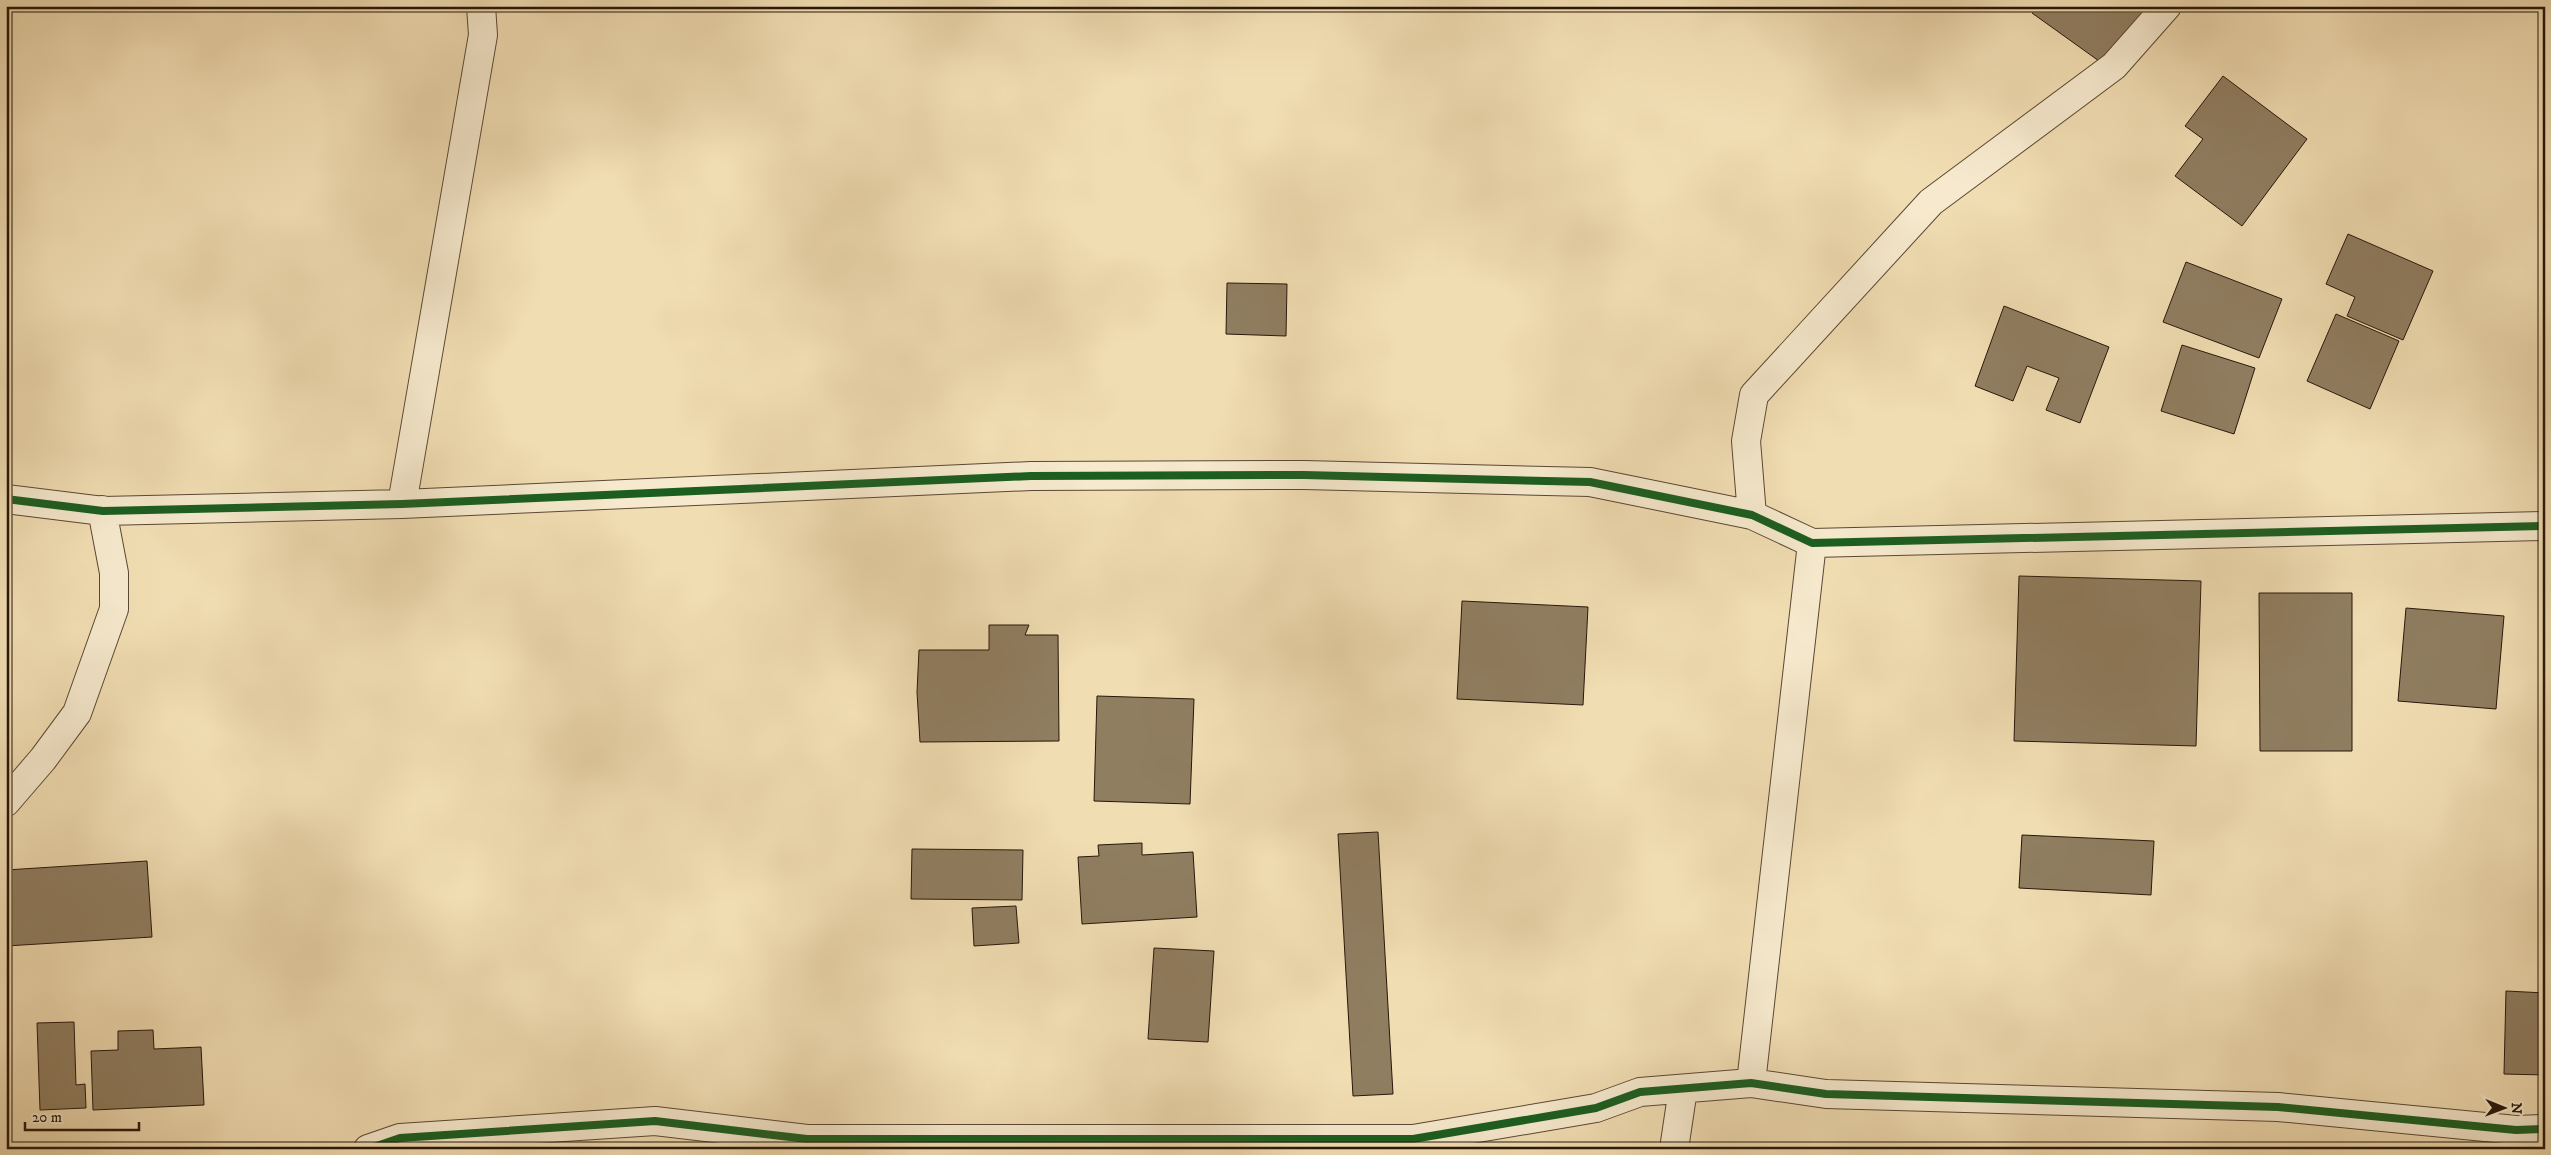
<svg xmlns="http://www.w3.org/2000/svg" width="2551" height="1155" font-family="'IM FELL DW Pica',serif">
	<rect width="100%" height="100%" fill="#f1ddb2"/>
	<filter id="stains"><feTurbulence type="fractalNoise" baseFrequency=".004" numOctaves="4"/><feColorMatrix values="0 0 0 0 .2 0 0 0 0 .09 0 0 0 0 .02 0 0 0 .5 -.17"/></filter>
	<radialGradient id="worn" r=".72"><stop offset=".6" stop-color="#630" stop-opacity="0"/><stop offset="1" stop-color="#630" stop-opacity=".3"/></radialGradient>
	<path fill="#907e61" stroke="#27170a" d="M2036,6H2147L2106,66L2032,13Z
		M2223,76L2307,139L2242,226L2175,176L2203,139L2185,126Z
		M2348,234L2433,271L2403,340L2347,316L2355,297L2326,284Z
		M2186,262L2282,299L2259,358L2163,322Z
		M1227,283L1287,284L1286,336L1226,334Z
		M2004,306L2109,347L2080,423L2046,410L2059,378L2027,366L2013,401L1975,386Z
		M2336,314L2399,341L2370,409L2307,381Z
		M2182,345L2255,368L2234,434L2161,411Z
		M2019,576L2201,581L2196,746L2014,741Z
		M2259,593H2352V751H2260Z
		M1462,601L1588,607L1583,705L1457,699Z
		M2406,608L2504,616L2496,709L2398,701Z
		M989,625H1029L1025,635H1058L1059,741L920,742L917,692L919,650H989Z
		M1097,696L1194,699L1190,804L1094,801Z
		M1378,832L1393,1094L1353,1096L1338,834Z
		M2022,835L2154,841L2151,895L2019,888Z
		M1142,843V855L1193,852L1197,917L1082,924L1078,857L1099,856L1098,845Z
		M912,849L1023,850L1022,900L911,899Z
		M147,861L152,937L6,946V870Z
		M1016,906L1019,943L974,946L972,908Z
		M1154,948L1214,951L1208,1042L1148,1039Z
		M2506,991L2545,993V1075L2504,1074Z
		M74,1022L76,1085L85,1084L86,1108L40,1110L37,1023Z
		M153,1030L154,1049L201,1047L204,1105L93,1110L91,1051L118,1050V1031Z"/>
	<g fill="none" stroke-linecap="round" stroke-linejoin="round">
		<defs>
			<path id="street" d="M6,499L103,511L402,504L1031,476L1304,475L1590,482L1752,515L1812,543L2545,526
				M402,504L483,35L481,6
				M1752,515L1746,441L1754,395L1931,202L2114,66L2167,6
				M6,802L43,759L77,713L114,609V573L102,510
				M1751,1083L1812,543
				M368,1149L400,1138L655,1121L807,1139H1413L1596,1108L1640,1092L1751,1083L1826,1094L2278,1107L2516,1130L2545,1129
				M1674,1149L1683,1089"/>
		</defs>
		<use href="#street" stroke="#5a4834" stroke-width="30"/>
		<use href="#street" stroke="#f6e9cd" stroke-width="28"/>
		<defs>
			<path id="cycleway" d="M6,499L103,511L402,504L1031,476L1304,475L1590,482L1752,515L1812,543L2545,526
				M368,1149L400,1138L655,1121L807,1139H1413L1596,1108L1640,1092L1751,1083L1826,1094L2278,1107L2516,1130L2545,1129"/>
		</defs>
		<use href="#cycleway" stroke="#f6e9cd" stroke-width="11"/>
		<use href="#cycleway" stroke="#1b5e20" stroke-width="8"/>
	</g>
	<rect width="2551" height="1155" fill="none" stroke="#f1ddb2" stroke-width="25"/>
	<rect x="8" y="8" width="2536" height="1140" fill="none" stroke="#27170a" stroke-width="2.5"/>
	<rect x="12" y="12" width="2526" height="1130" fill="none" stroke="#27170a"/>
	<g transform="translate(2504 1108) rotate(91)" stroke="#f6e9cd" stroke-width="4" paint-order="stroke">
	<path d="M0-4L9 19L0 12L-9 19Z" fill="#27170a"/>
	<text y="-8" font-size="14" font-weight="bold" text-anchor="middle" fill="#27170a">N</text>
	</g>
	<path d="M25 1122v8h114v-8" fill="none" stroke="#27170a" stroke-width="2.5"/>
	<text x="32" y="1122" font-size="15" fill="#27170a" stroke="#f6e9cd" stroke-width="4" paint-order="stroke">20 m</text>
	<rect width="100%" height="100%" filter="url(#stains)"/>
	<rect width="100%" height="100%" fill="url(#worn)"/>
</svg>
